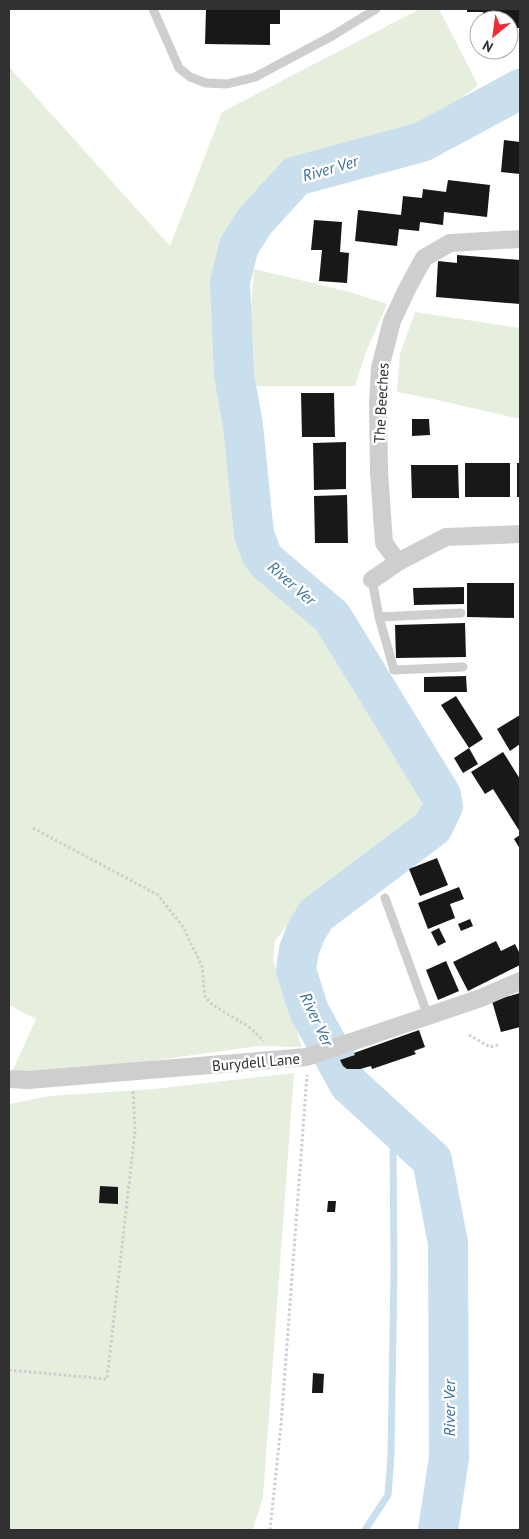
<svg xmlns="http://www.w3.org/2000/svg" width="529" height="1539" font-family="'PT Sans',sans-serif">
	<rect width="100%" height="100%" fill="#fff"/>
	<path fill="#e6eede" d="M420,9H439L478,85L423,128L388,143L319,162L272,182L245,209L229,236L224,259L218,346L247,551L258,565L310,611L356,669L419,784L422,808L413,830L289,923L275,941L273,960L302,1047L257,1046L129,1064L11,1074L36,1019L9,1005V67L170,246L222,112Z
		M254,269L350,292L387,304L366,352L355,386H251V308Z
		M415,312L520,328V419L433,399L397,392L400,354Z
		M294,1073L263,1497L253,1529L9,1530V1104L50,1096L154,1089Z"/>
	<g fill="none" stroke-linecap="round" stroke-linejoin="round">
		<path stroke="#cadfee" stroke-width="7" d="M349,1084L393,1144L394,1271L391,1455L388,1495L365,1530"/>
		<path stroke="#cadfee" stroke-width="40" d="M438,1530L449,1458L448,1243L432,1160L349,1084L309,1011L296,970L299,950L306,932L316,915L433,827L443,806L441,795L332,617L266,561L261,553L254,534L243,425L234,375L230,282L239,246L255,221L296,176L422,142L520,89"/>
	</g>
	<path fill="#181818" d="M206,9H280V24H270V45L205,44Z
		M467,9H520V28H509V20H483V12H467Z
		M504,140L520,142V174L501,172Z
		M448,180L490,185L487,217L444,212L443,225L420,222L419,231L399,229L397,246L355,241L358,210L401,215L403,196L422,198L423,189L446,192Z
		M314,220L342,222L340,252L349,253L347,283L319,281L322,250H311Z
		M457,255L520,260V304L436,297L438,261L457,263Z
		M301,393H334L335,437H302Z
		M412,419H429L430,435L412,436Z
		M346,442V489L314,490L313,443Z
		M465,463H510V497H465Z
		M517,463H520V497H517Z
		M411,465H458L459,498H412Z
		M347,495L348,543H315L314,496Z
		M467,583H514V618L467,617Z
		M464,587V604L414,605L413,588Z
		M465,623L466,657L396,658L395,625Z
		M466,676L467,692H424V677Z
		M456,696L483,739L469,748L478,764L463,773L454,758L469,748L441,705Z
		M520,715V744L510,751L497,729Z
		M503,752L520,779V832L493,789L485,794L471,772Z
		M520,835V849L514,839Z
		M437,858L448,885L420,896L409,869Z
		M459,887L464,899L450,904L455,918L428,929L418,903Z
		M470,919L473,926L461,931L458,924Z
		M439,928L446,942L438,946L431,932Z
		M496,941L501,951L515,944L520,954V965L468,991L453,962Z
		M446,961L459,991L438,1000L426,970Z
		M520,993V1027L501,1032L492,1001Z
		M419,1030L425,1047L414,1051L416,1054L372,1069L371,1066L360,1069H347L343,1066L340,1060L355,1055L354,1053Z
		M100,1186L118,1187V1204L99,1203Z
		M328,1201H336L335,1212H327Z
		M313,1373L324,1374L323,1393H312Z"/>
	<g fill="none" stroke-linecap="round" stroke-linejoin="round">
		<path stroke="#cecece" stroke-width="3" stroke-dasharray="2.5 2.5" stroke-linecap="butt" d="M33,828L158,895L183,927L202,966L205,997L214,1006L248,1026L264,1041
			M469,1035L490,1047L498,1045
			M9,1370L107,1379L135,1131L133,1090
			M270,1530L281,1425L307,1075"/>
		<path stroke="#cecece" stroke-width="9" d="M153,9L179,68L190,77L206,83L227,84L255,77L332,36L376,9
			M372,580L379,617L394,670L463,667
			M379,617L461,613
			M385,898L428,1016"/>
		<path stroke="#cecece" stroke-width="18" d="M398,562L384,543L379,472L378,404L380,368L392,321L408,287L424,258L450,243L520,239
			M372,580L398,562L446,537L520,534
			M9,1079L28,1080L307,1057L481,998L520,981"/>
	</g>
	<g text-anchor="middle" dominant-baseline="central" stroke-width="5" stroke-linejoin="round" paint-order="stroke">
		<g font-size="15" fill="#313131" stroke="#fff">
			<text transform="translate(381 403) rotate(-87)">The Beeches</text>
			<text transform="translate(256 1062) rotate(-5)">Burydell Lane</text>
		</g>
		<g font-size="16" font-style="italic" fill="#397098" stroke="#fff">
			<text transform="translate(330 168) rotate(-16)">River Ver</text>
			<text transform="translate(292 583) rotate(41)">River Ver</text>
			<text transform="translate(317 1019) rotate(65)">River Ver</text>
			<text transform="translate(449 1408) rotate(-90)">River Ver</text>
		</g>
	</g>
	<rect width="529" height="1539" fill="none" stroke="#313131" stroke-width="20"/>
	<g transform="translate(494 35) rotate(209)"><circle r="24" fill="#ffffff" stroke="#adadad"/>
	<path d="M0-4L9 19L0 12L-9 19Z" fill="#ef2b34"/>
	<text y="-8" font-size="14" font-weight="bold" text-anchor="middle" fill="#313131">N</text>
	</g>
</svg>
